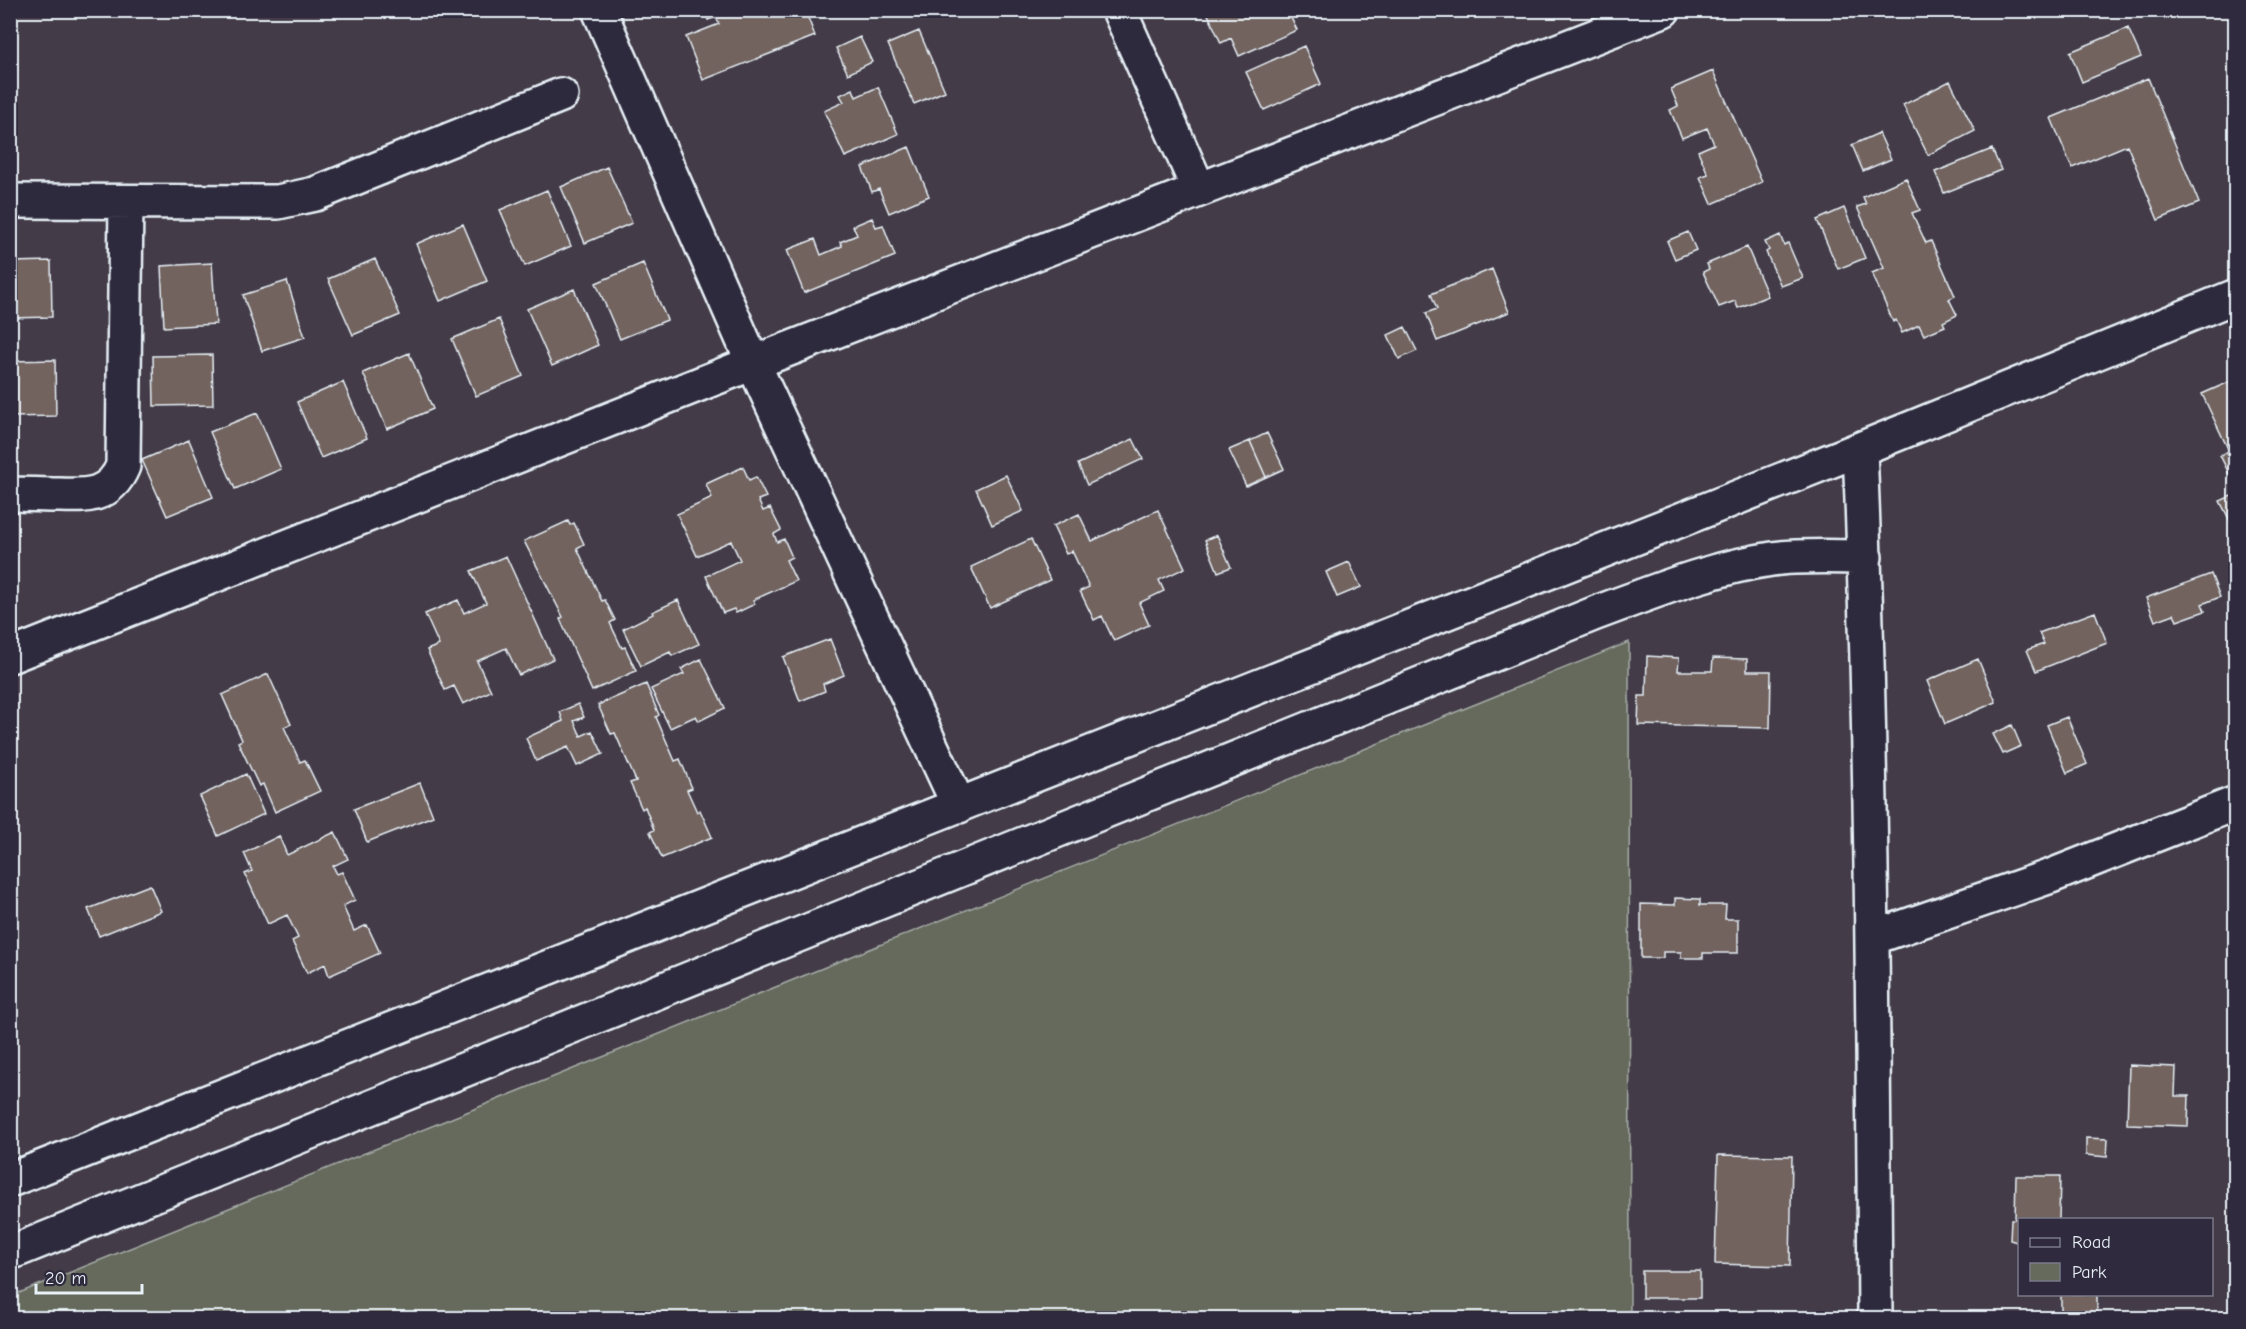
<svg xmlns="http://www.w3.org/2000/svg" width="2246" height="1329" font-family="'Comic Neue',sans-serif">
	<rect width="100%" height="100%" fill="#433b47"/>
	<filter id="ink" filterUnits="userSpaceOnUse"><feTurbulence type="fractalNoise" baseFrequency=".0167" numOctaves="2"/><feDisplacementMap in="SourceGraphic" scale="12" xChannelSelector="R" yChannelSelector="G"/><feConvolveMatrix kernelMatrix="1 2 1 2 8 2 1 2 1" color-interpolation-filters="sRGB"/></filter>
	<g filter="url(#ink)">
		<path fill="#666a5c" stroke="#a7aeaa" stroke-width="1.5" d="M1629,642L1630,1318H13L14,1295Z"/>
		<path fill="#72635f" stroke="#e8f1f8" stroke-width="1.5" d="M704,10H805L815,36L703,80L686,37L719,24L716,17L708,20Z
			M1206,10H1287L1297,30L1239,56L1231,38L1221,43Z
			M2128,28L2141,57L2082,82L2070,52Z
			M919,31L945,91L914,104L888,44Z
			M860,37L872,62L848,74L836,48Z
			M1304,46L1321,84L1264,110L1246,72Z
			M1713,71L1762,182L1712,204L1700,177L1708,174L1698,151L1714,144L1707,128L1682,138L1670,110L1678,106L1671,89Z
			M2148,78L2199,203L2158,220L2127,145L2072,168L2051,118Z
			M1950,81L1975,131L1928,155L1903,105Z
			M878,87L898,134L845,157L824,111L844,102L840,95L853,89L856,97Z
			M1879,133L1891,159L1863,171L1852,145Z
			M909,147L929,196L889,213L879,189L872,192L862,167Z
			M1992,149L2001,170L1944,193L1935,172Z
			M607,167L632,223L585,243L561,187Z
			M1906,178L1920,210L1912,213L1926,243L1931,241L1955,296L1949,299L1957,315L1943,322L1945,326L1924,335L1919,325L1902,333L1896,320L1893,322L1872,273L1884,268L1857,207L1866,204L1863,197Z
			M547,190L571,246L525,266L500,210Z
			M1844,208L1865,258L1838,269L1817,220Z
			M872,218L876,227L883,225L895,256L804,293L787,250L815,239L821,255L842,246L840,242L857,235L853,226Z
			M463,224L487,281L440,301L416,244Z
			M1688,232L1696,250L1675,259L1667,241Z
			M1780,235L1784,245L1788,243L1803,278L1781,286L1766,252L1769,250L1765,242Z
			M1747,247L1768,296L1738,308L1735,301L1719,307L1703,272L1709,269L1707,264Z
			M375,259L400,315L353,335L328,279Z
			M51,261L52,317L10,318V262Z
			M212,263L216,324L164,327L161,266Z
			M643,263L667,320L620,339L596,283Z
			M1492,269L1509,312L1437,341L1426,313L1437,309L1431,294Z
			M287,281L305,337L262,351L243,295Z
			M574,289L598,345L552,366L527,309Z
			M499,319L523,376L476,396L452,339Z
			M1405,327L1417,351L1399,359L1388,335Z
			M409,353L433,409L387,429L363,373Z
			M212,355L213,405L154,406L153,356Z
			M55,360L56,416L10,417V361Z
			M2236,379V488L2220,455L2229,451L2202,394Z
			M343,382L367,438L321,458L297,402Z
			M257,413L281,469L235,489L210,432Z
			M1267,433L1284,469L1266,477L1250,441Z
			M1133,439L1143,459L1087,485L1078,464Z
			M189,440L213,497L167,516L142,460Z
			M1250,441L1266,477L1246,486L1229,450Z
			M743,467L749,480L756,477L766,497L758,500L763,511L770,508L781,530L774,534L777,542L784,539L792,557L786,560L796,581L753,600L755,604L736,613L734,609L723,613L706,576L740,560L731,541L697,556L677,514L712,498L706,484Z
			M1006,475L1023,511L992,525L976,489Z
			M2236,494V533L2220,501Z
			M1158,510L1185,568L1159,580L1164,591L1139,603L1149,625L1114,641L1102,616L1094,620L1080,591L1089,587L1072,551L1066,554L1053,526L1079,514L1092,541Z
			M568,521L570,525L574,523L584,544L577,548L602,601L605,600L615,620L610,623L622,648L625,647L636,671L592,691L560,619L563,617L524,541Z
			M1217,535L1231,567L1218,572L1205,540Z
			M1031,539L1050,580L990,608L971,567Z
			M506,556L553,659L519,675L506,648L477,661L491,691L463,704L454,686L445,690L427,650L439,645L425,614L458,600L464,613L486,603L471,571Z
			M1349,562L1361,587L1337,597L1326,572Z
			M2211,574L2220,597L2202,604L2205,611L2177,621L2174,614L2155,621L2146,598Z
			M678,600L699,644L672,656L670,652L641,666L623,629L653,614L652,612Z
			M2095,612L2107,643L2036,671L2027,650L2044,644L2039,633Z
			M830,639L844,675L823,684L825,691L800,701L783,657Z
			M1647,656L1679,658L1678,671H1712L1713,658L1747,659V671H1771L1770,728L1638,725L1639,696H1646Z
			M701,659L725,708L699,721L696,716L670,728L651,689L684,674L681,669Z
			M1978,659L1996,702L1945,724L1927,681Z
			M268,674L291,724L284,727L300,762L305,760L320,791L275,812L263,784L259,786L238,742L242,740L222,695Z
			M646,684L659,715L656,717L675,761L680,759L692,788L687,790L697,812L700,810L712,837L662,858L650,832L654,830L645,807L642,809L630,783L636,781L615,733L611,734L598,705Z
			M578,704L584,717L574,721L581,736L592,731L603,754L577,766L568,747L536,761L526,738L563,721L560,712Z
			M2067,717L2087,764L2067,773L2047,725Z
			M2012,725L2021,746L2003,754L1993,734Z
			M246,774L264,814L218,836L200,796Z
			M420,783L433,816L367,842L354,809Z
			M335,832L348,859L333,866L337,874L342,872L355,900L343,906L354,931L367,925L380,953L329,976L325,964L307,973L292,941L298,938L287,915L268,924L245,874L252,871L244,853L279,836L287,855Z
			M150,885L161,911L99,936L88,909Z
			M1675,898L1700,899V905H1726L1725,919H1738V953H1703V958H1681V952H1663V958H1641V904L1675,905Z
			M2129,1065L2176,1067L2175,1096H2189L2188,1126L2127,1124Z
			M2086,1138L2108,1139L2107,1157L2086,1155Z
			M1718,1155L1792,1156L1790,1266L1715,1264Z
			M2016,1176H2060L2059,1220H2020V1243L2010,1240L2011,1219H2015Z
			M1642,1271H1700V1298H1642Z
			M2061,1294H2097V1318H2061Z"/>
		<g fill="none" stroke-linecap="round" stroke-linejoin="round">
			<defs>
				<path id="minor" d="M599,10L753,363L959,806
					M1119,10L1199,190
					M10,201L278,202L315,194L561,95
					M1860,449C1872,739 1873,1029 1875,1318
					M10,494C27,494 43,495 59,495C87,496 110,497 123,466L126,202
					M10,656L753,363L1663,10
					M1872,938L2051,876L2236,803
					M10,1180L1860,449L2236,296
					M10,1253L1596,613C1653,592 1711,568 1772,559C1803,555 1834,557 1865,557"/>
			</defs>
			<use href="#minor" stroke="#e8f1f8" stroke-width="38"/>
			<use href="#minor" stroke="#2f2a3d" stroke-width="33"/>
		</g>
	</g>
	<rect width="2246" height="1329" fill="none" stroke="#2f2a3d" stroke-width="36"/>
	<rect x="18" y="18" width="2210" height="1293" fill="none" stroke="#e8f1f8" stroke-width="2" filter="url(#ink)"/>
	<rect x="2018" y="1218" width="195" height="78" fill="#2f2a3d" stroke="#797a88" stroke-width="1.5"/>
	<rect x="2030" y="1238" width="30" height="9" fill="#2f2a3d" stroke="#797a88" stroke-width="1.5"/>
	<text x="2072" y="1248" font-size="18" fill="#e8f1f8">Road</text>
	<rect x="2030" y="1263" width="30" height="18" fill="#666a5c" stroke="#797a88" stroke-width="1.5"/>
	<text x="2072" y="1278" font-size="18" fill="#e8f1f8">Park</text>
	<path d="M36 1284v9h106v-9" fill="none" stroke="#e8f1f8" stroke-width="3"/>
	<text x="45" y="1284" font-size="18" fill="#e8f1f8" stroke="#2f2a3d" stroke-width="4.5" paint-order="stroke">20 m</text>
</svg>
